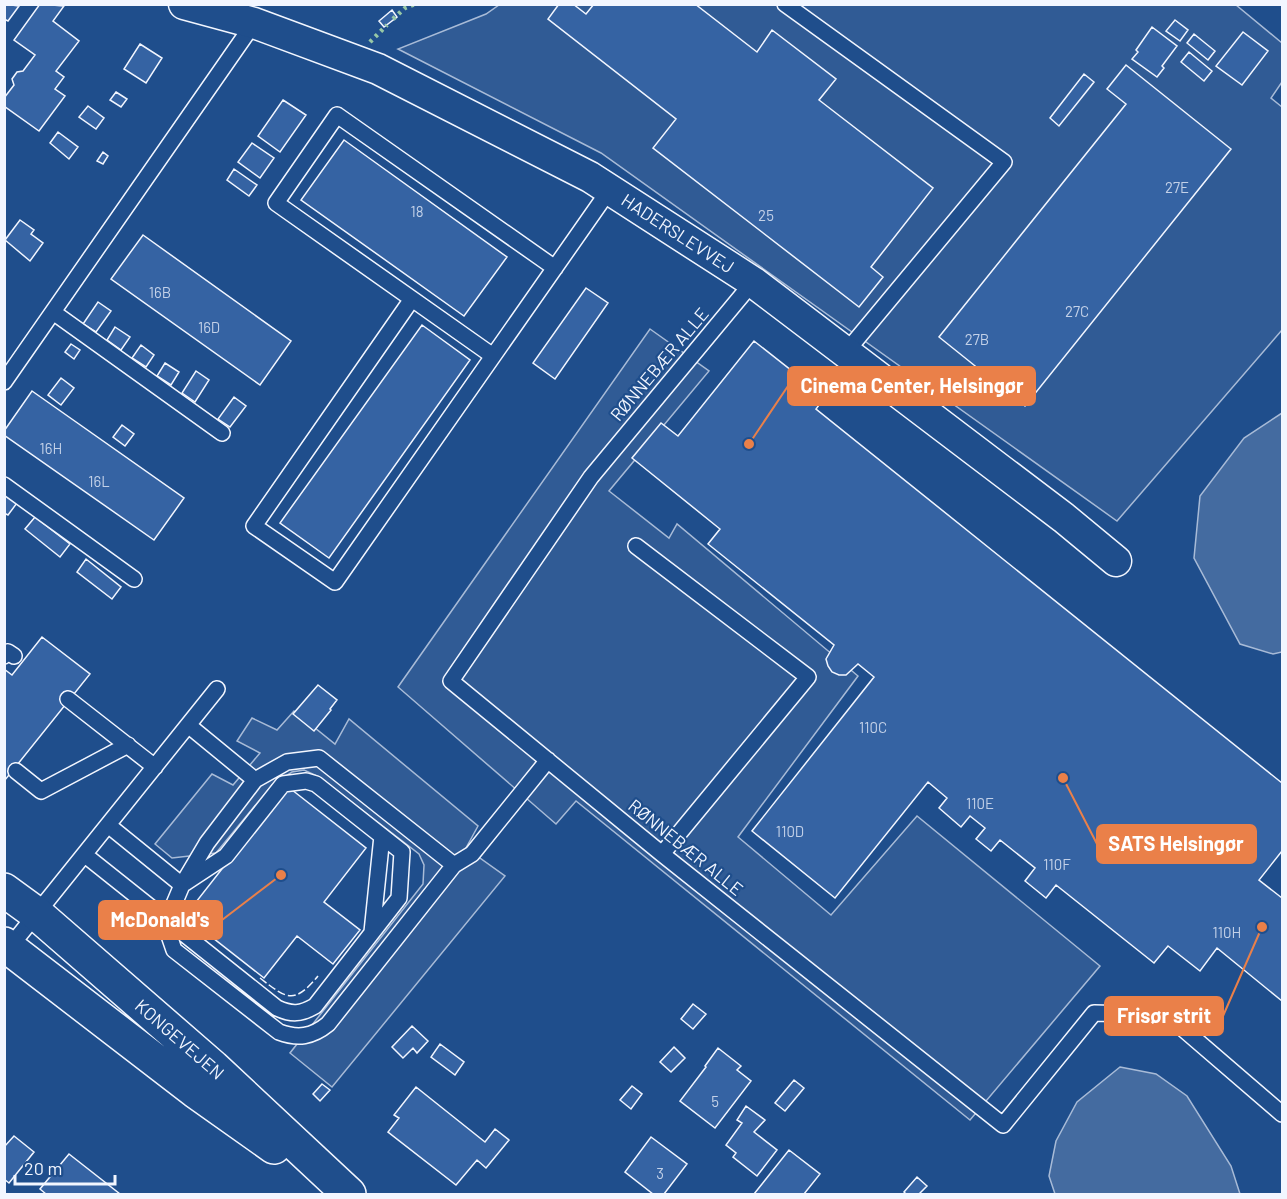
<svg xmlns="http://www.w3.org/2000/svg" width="1287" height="1199" font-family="Barlow,sans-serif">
	<rect width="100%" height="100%" fill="#1f4e8c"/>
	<path fill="#305b95" stroke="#a8bbd7" stroke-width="1.5" d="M499,5H1236L1282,43V82L1271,98L1282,107V330L1117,521L601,153L398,49L486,14Z
		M650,329L709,371L609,491L669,538L677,524L858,676L738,837L831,915L917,816L1100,966L970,1120L576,801L556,824L398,687Z
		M294,711L335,744L349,719L478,826L466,848L505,876L332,1087L290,1053L423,884L424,865L419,854L319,777L304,770L292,772L272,785L216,853L172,858L155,844L212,774L233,785L260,753L237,741L252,718L277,730Z"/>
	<path fill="#446ba0" stroke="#a8bbd7" stroke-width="1.5" d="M1282,413V652L1273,654L1240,644L1194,558L1200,496L1244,438Z
		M1120,1067L1156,1074L1187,1096L1231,1166L1240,1194H1055L1049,1176L1056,1141L1077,1102Z"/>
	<path fill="#3563a3" stroke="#f2f6ff" stroke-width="1.5" d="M4,4L19,6L8,21L4,19Z
		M40,4L64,6L53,21L79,41L56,71L64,77L55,89L65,96L39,131L4,106V98L14,85L12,79L17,72L23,71L35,55L14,40Z
		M559,4H573L586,14L594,4H695L757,52L772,30L836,79L819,100L933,188L871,267L883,277L859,307L653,148L676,119L548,19Z
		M392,10L397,17L384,27L379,21Z
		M1175,20L1188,30L1180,41L1166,31Z
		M1152,27L1177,46L1162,66L1164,68L1157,77L1132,59L1138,52L1136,50Z
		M1243,32L1268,51L1242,85L1216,66Z
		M1194,34L1215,51L1208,60L1187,43Z
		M140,44L162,58L146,83L124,69Z
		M1189,52L1212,71L1204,81L1181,62Z
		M1126,65L1231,149L1025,406L939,337L1126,104L1107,89Z
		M1084,74L1094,82L1059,126L1050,118Z
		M116,92L127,99L121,107L110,100Z
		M283,100L306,115L280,152L258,136Z
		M88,106L104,118L96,129L79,117Z
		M58,132L78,147L69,159L50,143Z
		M344,140L507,257L464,316L301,200Z
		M252,143L274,158L260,178L238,162Z
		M103,152L108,156L103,164L97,161Z
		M234,169L257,185L249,196L227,180Z
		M20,220L34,230L31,234L43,243L30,261L5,240Z
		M143,235L291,341L260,385L111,279Z
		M586,288L608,303L555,379L533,363Z
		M98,302L111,311L96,332L83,324Z
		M422,325L470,360L329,558L280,523Z
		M115,327L130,337L121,350L107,340Z
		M754,341L825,397L816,409L1282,783V851L1259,880L1282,898V1001L1217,948L1200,971L1168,946L1154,963L1056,885L1046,898L1025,881L1035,868L1000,840L991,851L976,839L985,828L970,816L961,827L939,808L947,798L928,782L835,898L752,831L874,677L858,664L846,675H839L832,672L828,666L826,659L834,645L708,544L720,529L632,458L661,423L678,436Z
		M71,344L80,350L74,359L65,352Z
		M141,345L154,355L146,367L132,358Z
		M165,363L179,372L171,385L157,376Z
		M196,371L209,380L195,402L182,393Z
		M61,378L74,388L61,405L48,395Z
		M32,391L184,498L154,540L4,435V431Z
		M234,397L246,406L230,427L218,419Z
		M122,425L134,434L125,446L113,437Z
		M4,493L17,503L8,515L4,513Z
		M35,517L70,544L60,557L25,529Z
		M86,559L121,587L112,599L77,572Z
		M42,637L90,674L5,780L4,669L12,675Z
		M318,685L337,700L330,709L331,710L314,731L293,714Z
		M287,786L366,848L324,902L360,930L333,964L297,936L264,978L185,916Z
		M693,1004L706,1014L693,1029L681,1019Z
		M412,1026L428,1041L417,1053L413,1048L403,1058L392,1047Z
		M440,1044L464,1062L455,1075L431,1057Z
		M674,1047L685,1058L671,1072L660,1062Z
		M718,1048L741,1066L737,1070L751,1081L715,1128L680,1101L706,1067L705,1066Z
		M794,1080L804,1088L785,1111L775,1103Z
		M322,1084L330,1090L320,1101L313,1094Z
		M632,1086L642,1094L631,1109L620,1100Z
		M416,1087L485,1142L495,1129L509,1140L486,1168L477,1160L456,1185L388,1132L399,1118L394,1115Z
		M746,1106L765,1120L754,1132L777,1150L757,1176L733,1157L736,1153L726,1145L742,1123L737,1120Z
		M14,1136L34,1152L9,1183L4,1179V1147Z
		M651,1137L687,1164L664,1194H653L625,1172Z
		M789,1150L820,1174L804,1194H754Z
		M69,1154L120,1194H46L40,1189Z
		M917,1177L927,1186L919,1194H906L904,1192Z"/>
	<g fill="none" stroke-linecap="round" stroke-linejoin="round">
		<defs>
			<path id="lane" d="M785,4L1004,162L846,352
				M753,282L591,477L451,681L662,854L1003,1125L1094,1013L1167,1015L1282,1114
				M412,299L254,526L335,582L610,189
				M53,312L222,433
				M493,356L276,203L337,115L555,268
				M4,382L254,23
				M4,485L134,579
				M636,546L808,677L662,854
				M4,656L8,652L14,656
				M68,699L155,767
				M188,725L255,780
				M319,758L454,865L328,1024C312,1037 298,1039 279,1032L174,950L163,918L174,904L182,885L207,843L255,780L287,762Z
				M16,771L41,791L128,745
				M108,825L182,885
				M85,855L277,1008C292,1015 301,1014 315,1006L399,898L402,852L316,784L306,781L283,784L226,856L185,883
				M454,865L472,854L548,760
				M372,932L382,836
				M9,948L217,689"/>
			<path id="street" d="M184,4L254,23L378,69L590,177L753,282L1064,518L1116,561"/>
			<path id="primary" d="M4,890L37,914L213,1067L349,1194
				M4,944L195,1091L274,1147"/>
		</defs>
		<use href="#lane" stroke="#f2f6ff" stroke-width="18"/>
		<use href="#street" stroke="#f2f6ff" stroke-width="33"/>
		<use href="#primary" stroke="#f2f6ff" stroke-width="36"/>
		<use href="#lane" stroke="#1f4e8c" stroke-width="15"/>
		<use href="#street" stroke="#1f4e8c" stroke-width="30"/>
		<use href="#primary" stroke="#1f4e8c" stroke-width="33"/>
		<path stroke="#97c8a6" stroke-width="4.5" stroke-dasharray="3 4.5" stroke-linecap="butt" d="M393,19L405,8L415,4
			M370,42L387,25"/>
		<path stroke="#f2f6ff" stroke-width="1.5" stroke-dasharray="8 3" stroke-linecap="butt" d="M260,978C287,999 294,1005 318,976"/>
	</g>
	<g text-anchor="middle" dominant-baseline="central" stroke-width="4.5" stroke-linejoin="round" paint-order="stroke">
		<g font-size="15" fill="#c3d1e8">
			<text x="1177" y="187">27E</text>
			<text x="417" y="211">18</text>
			<text x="766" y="215">25</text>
			<text x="160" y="292">16B</text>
			<text x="1077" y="311">27C</text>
			<text x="209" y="327">16D</text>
			<text x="977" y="339">27B</text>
			<text x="51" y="448">16H</text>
			<text x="99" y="481">16L</text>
			<text x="873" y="727">110C</text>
			<text x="980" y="803">110E</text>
			<text x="790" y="831">110D</text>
			<text x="1057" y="864">110F</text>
			<text x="1227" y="932">110H</text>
			<text x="715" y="1101">5</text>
			<text x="660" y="1173">3</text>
		</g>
		<g font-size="18" fill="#f2f6ff" stroke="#1f4e8c">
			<text transform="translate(678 233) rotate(33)">HADERSLEVVEJ</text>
			<text transform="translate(659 364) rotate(-50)">RØNNEBÆR ALLE</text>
			<text transform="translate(686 847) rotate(39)">RØNNEBÆR ALLE</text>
			<text transform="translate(180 1039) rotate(41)">KONGEVEJEN</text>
		</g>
	</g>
	<path fill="none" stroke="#ea8049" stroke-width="2" d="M749 444L788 386M1063 778L1097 844M281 875L222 920M1262 927L1223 1016"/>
	<g fill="#ea8049" stroke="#1f4e8c" stroke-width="2">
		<circle cx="749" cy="444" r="6"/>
		<circle cx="1063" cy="778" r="6"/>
		<circle cx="281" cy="875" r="6"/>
		<circle cx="1262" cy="927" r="6"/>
	</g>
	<g fill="#ea8049" stroke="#ea8049" stroke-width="2">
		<rect x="788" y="367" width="247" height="38" rx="6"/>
		<rect x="1097" y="825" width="159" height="38" rx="6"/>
		<rect x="99" y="901" width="123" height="38" rx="6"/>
		<rect x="1105" y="997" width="118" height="38" rx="6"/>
	</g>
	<g font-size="20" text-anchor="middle" font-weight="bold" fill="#fff">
		<text x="912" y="393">Cinema Center, Helsingør</text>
		<text x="1176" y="851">SATS Helsingør</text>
		<text x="160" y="927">McDonald's</text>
		<text x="1164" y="1023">Frisør strit</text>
	</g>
	<rect width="1287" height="1199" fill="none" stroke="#f2f6ff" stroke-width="12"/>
	<path d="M15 1175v9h100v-9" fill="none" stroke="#f2f6ff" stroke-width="3"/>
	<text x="24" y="1175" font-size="18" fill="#f2f6ff" stroke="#1f4e8c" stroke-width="4.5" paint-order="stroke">20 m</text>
</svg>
